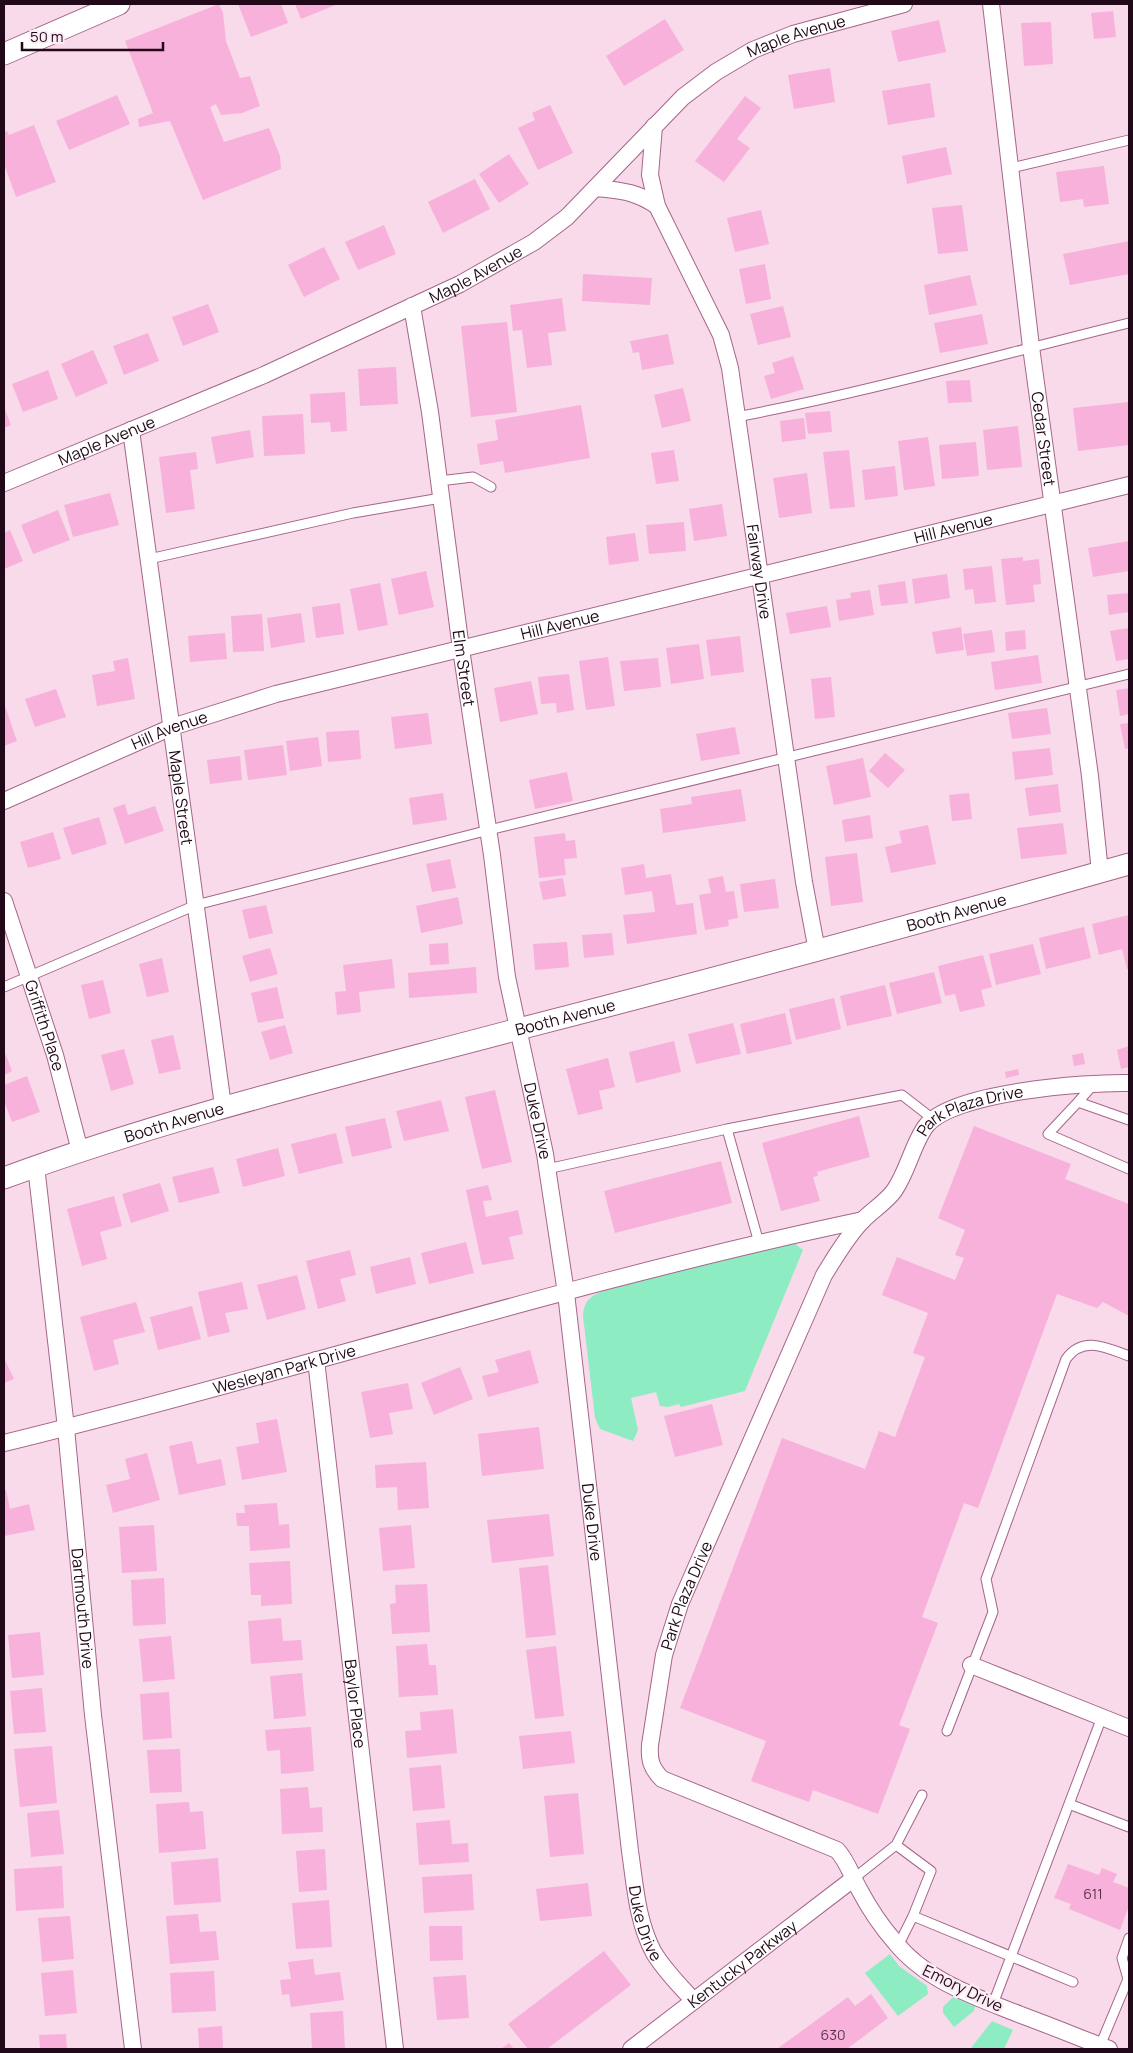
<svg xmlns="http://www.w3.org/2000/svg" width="1133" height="2053" font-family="Manrope,sans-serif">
	<rect width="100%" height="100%" fill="#f8daea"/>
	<path fill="#8eecc3" d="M788,1243H794L803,1250L745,1391L681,1407L679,1404L668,1407L660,1406L656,1392L631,1398L638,1430L633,1441L600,1429L595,1418L583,1316C584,1296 597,1293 614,1288Z
		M890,1954L899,1966L927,1986L928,1994L898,2016L865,1973Z
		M953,1997L975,2006L974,2011L954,2027L943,2013V2007Z
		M992,2021L1013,2030L1004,2049L971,2048Z"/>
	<path fill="#f8b1da" d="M219,4L223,13L226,41L240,78L250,76L260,106L242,113L221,115L216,104L210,107L224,142L269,128L280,156L281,169L203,200L170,121L139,127L138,119L153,113L125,41Z
		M238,4H281L288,23L251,37Z
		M295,4H338L301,19Z
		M1113,11L1116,37L1094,39L1091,13Z
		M665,19L684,50L624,86L606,56Z
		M939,20L946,52L898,62L891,31Z
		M1051,22L1053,64L1024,66L1021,23Z
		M830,68L835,102L794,109L788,75Z
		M930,83L935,117L888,125L882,91Z
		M117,95L130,124L69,150L56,121Z
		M745,96L761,108L737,139L750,148L724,182L695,161Z
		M550,105L573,153L538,170L518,128L535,120L532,113Z
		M34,125L56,182L16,197L4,164V132L7,131L9,135Z
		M946,147L952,174L907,184L902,156Z
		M509,154L529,184L499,203L479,174Z
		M1104,166L1109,204L1084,207L1083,199L1060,202L1056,172Z
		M475,179L490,209L443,233L428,202Z
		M962,205L968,251L938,254L932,208Z
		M761,210L769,244L735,252L727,218Z
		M384,225L396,254L358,270L345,242Z
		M1129,241V274L1070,285L1063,254Z
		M324,247L340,279L304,297L288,265Z
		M765,264L771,299L746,304L739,269Z
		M583,274L652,278L650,305L582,301Z
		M970,275L977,305L929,315L924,285Z
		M562,298L566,331L548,333L552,365L527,368L522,330L513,331L510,305Z
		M208,304L219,332L183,346L172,317Z
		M783,306L791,337L758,345L750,314Z
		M982,314L988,344L940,353L934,323Z
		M507,322L517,412L471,417L461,326Z
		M148,333L159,361L124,375L113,346Z
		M668,334L674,364L642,370L639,352L633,353L630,341Z
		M93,350L108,383L76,397L61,364Z
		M793,356L804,389L771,399L764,376L775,373L772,363Z
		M396,367L398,404L360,406L358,369Z
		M48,370L58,399L23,412L12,384Z
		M970,380L972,402L948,403L946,381Z
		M683,388L691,421L662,428L654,395Z
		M345,392L347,431L331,432L330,422L311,423L310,394Z
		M1129,402V445L1078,451L1073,408Z
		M581,405L590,458L505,473L503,461L480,465L477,444L498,440L495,420Z
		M4,407L11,425L4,428Z
		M830,411L832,432L808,434L805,413Z
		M303,414L305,454L264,456L262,416Z
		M804,418L806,439L782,442L780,421Z
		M1018,426L1022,467L987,470L983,430Z
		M250,430L254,457L216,464L211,437Z
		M928,437L935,486L904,490L898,441Z
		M976,442L979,476L942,479L939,445Z
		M674,450L679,481L656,484L651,453Z
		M849,450L855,507L830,509L823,452Z
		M196,452L198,469L190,470L195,509L166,513L159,457Z
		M895,466L898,496L865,500L862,470Z
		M807,473L812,513L779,518L773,478Z
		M110,493L119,525L73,537L64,505Z
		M722,504L727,536L694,541L689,509Z
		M58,510L70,540L33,554L21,525Z
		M684,522L686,551L649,554L646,525Z
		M10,530L23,561L4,569V533Z
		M635,533L639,561L609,565L606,537Z
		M1129,541V571L1093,577L1088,548Z
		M1023,557V561L1039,559L1041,584L1033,585L1035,602L1006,605L1001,559Z
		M992,566L996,602L975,604L973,589L965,590L963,569Z
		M426,571L434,607L399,615L391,579Z
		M947,574L950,598L915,604L912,579Z
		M905,581L908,603L881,606L878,585Z
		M380,583L388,625L358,631L350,589Z
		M870,590L874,615L839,621L836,600L851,598L850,593Z
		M1129,593V612L1109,615L1107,595Z
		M340,603L344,634L316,638L312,607Z
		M827,606L831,627L790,634L786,613Z
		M301,613L305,642L271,648L267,618Z
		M262,614L264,651L233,652L231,616Z
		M961,627L964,650L936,654L932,632Z
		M1129,628V659L1116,661L1110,631Z
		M992,630L995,652L967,656L963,634Z
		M1025,630L1026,649L1006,651L1005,632Z
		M225,633L227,659L190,662L188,636Z
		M740,636L744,672L711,676L706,640Z
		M699,644L704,679L671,684L666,648Z
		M1038,655L1042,683L995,690L991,662Z
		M608,657L615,706L586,710L579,661Z
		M128,658L135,699L97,706L92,675L115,671L113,661Z
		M658,658L661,687L624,691L620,661Z
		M569,674L574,710L557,713L556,703L541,704L538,677Z
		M831,677L835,717L815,719L811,679Z
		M531,681L538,714L500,722L494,688Z
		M1129,688V714L1120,716L1116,690Z
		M56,689L66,717L35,727L25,699Z
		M4,703L17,741L4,746Z
		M1047,708L1051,734L1012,739L1008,713Z
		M428,713L432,744L395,749L391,717Z
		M1129,723V748L1125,749L1120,724Z
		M735,727L740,754L701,761L696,734Z
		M359,730L361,759L328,762L326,732Z
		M318,737L322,766L290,771L286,741Z
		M283,745L287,775L248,780L244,750Z
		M1050,748L1053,775L1015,780L1012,752Z
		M885,753L905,770L888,788L869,771Z
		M240,756L242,780L210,784L207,760Z
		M863,758L871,797L834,805L826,766Z
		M567,772L573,801L535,809L529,780Z
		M1058,784L1061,812L1029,816L1025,788Z
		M741,789L746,821L663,833L660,809L692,804L691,797Z
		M443,793L447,820L413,825L409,798Z
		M969,793L972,819L952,821L949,795Z
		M125,804L128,815L155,806L164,831L125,844L113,808Z
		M870,815L873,838L845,842L842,820Z
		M99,817L107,844L72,855L63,828Z
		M1063,823L1067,854L1021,859L1017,828Z
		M928,825L936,864L891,873L885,847L902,843L899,831Z
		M53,832L61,859L28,868L20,842Z
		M565,833L566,841L575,840L577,858L564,859L566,875L539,878L534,837Z
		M857,853L863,902L831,906L825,857Z
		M450,859L456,888L432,892L426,864Z
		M644,864L646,878L671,874L676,905L693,903L697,934L627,944L623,915L655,912L652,891L625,895L621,868Z
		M723,876L726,892L734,891L738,918L728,920L729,926L705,930L699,895L711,893L708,879Z
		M563,878L566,896L543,900L539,882Z
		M775,879L779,908L744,912L740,884Z
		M458,897L463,924L421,933L416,906Z
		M266,905L273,933L249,939L242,910Z
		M1129,915V969H1127L1122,949L1099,955L1092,924Z
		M1084,927L1091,958L1046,969L1039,938Z
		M612,933L614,955L584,958L582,935Z
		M567,942L569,967L535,970L533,944Z
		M448,943L449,964L430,965L429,944Z
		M1033,944L1041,974L996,985L989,954Z
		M270,948L278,974L250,982L242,956Z
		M983,955L992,987L981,990L985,1006L960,1012L955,994L945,996L938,966Z
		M162,958L169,992L147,997L139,964Z
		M392,959L395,988L359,992L361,1012L337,1015L335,992L346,991L343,965Z
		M476,967L477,993L409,998L408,973Z
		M934,972L942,1003L897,1014L889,983Z
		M103,980L111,1013L89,1019L81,985Z
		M885,985L892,1016L847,1026L840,996Z
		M277,987L284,1018L258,1023L251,993Z
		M834,998L841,1029L796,1040L789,1009Z
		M785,1013L792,1044L747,1054L740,1024Z
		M733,1023L741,1054L696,1064L688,1034Z
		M285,1025L293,1053L270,1060L261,1032Z
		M173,1035L181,1069L159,1074L151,1040Z
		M674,1041L681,1072L636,1083L629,1052Z
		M1129,1046V1067L1121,1069L1117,1050Z
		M124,1049L134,1084L111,1091L101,1055Z
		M1083,1053L1085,1064L1074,1066L1072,1055Z
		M6,1055L12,1071L4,1075V1056Z
		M608,1058L615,1087L599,1091L603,1109L578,1115L566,1069Z
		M1018,1069L1019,1075L1006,1078L1005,1072Z
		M27,1076L40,1112L12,1122L4,1101V1085Z
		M495,1090L512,1162L482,1169L465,1097Z
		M441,1100L449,1131L404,1141L396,1111Z
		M859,1116L870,1157L817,1172L818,1176L813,1177L820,1201L781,1211L762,1143Z
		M385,1118L392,1148L352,1157L345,1127Z
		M974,1126L1071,1164L1065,1179L1129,1204V1316L1103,1302L1097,1308L1057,1294L978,1508L964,1503L922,1617L938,1623L899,1725L910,1729L878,1814L813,1790L809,1802L751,1781L766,1741L680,1708L782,1438L865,1469L879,1431L895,1437L925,1357L913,1353L928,1313L882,1295L897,1257L955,1280L964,1258L955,1255L965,1230L938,1218Z
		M336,1133L343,1163L299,1174L291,1144Z
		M278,1148L285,1176L243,1187L236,1159Z
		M721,1161L732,1203L615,1233L604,1191Z
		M213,1167L220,1193L179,1203L172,1177Z
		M160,1183L169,1211L131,1223L122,1194Z
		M488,1185L492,1200L483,1201L486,1217L518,1210L523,1234L509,1237L514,1259L482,1265L466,1190Z
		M114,1196L122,1226L100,1232L107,1259L82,1266L67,1209Z
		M466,1242L474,1273L429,1284L421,1253Z
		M350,1250L356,1275L340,1279L346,1301L318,1309L306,1261Z
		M410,1257L416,1284L376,1294L370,1267Z
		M297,1275L306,1309L267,1320L257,1285Z
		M242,1282L248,1309L225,1313L230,1332L208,1337L198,1292Z
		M136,1302L145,1332L113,1340L119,1364L94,1371L80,1317Z
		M192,1306L201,1339L158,1350L150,1317Z
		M530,1350L539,1383L488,1397L482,1376L499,1372L495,1360Z
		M4,1358L14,1379L4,1383Z
		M460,1367L473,1399L434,1415L421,1383Z
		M408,1383L413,1409L389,1413L393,1434L370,1438L361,1392Z
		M712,1404L723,1445L675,1457L664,1416Z
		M277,1419L287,1472L242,1480L236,1447L259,1443L256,1423Z
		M539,1427L544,1469L482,1476L478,1434Z
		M192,1441L197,1464L221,1459L226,1485L179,1495L169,1446Z
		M147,1453L160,1500L113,1513L106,1485L130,1479L125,1459Z
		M426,1462L429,1508L398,1510L397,1487L376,1488L375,1465Z
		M4,1490H6L10,1509L29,1504L35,1530L4,1536Z
		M277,1503L279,1525L289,1524L290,1548L250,1551L249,1526H237L236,1513H245L244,1505Z
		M549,1514L554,1556L492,1563L487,1520Z
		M154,1525L157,1571L122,1573L119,1527Z
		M411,1525L415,1568L383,1571L379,1528Z
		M290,1561L292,1604L261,1606V1595H251L249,1563Z
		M548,1565L556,1635L526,1638L519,1568Z
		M164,1578L166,1624L133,1626L131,1580Z
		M427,1584L430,1632L392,1634L390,1604L396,1603L395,1585Z
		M281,1618L283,1641L301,1640L303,1660L251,1664L248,1621Z
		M40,1632L44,1675L12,1678L8,1635Z
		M171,1636L175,1679L143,1682L139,1639Z
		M427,1644L429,1665H436L438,1695L399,1697L396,1646Z
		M556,1646L564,1716L535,1719L526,1650Z
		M302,1673L306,1716L274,1719L270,1676Z
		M42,1688L46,1732L14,1734L10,1691Z
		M169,1692L172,1738L143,1740L140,1694Z
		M453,1709L457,1753L407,1758L405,1731L421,1730L420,1712Z
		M311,1727L314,1771L281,1774L280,1750L267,1751L265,1730Z
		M571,1731L575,1763L523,1769L519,1736Z
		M52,1746L57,1803L20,1807L14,1749Z
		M180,1749L182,1792L150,1793L147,1750Z
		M441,1765L445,1808L413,1811L409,1768Z
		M308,1787L310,1808L322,1807L323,1832L282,1834L280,1789Z
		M578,1793L584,1854L550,1857L544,1796Z
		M189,1802L190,1812L203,1811L206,1849L159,1853L156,1804Z
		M59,1810L64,1854L31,1857L27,1813Z
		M450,1820L452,1844L468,1843L469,1862L419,1865L416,1823Z
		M325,1849L327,1890L299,1892L296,1851Z
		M218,1858L221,1902L174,1905L171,1862Z
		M1068,1864L1099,1875L1102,1868L1117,1874L1113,1882L1129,1888V1906L1120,1930L1069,1909L1071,1904L1054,1898Z
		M62,1866L64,1908L16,1911L14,1869Z
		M472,1874L474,1910L424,1913L422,1877Z
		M588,1883L592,1916L540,1921L536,1889Z
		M329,1900L332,1947L296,1949L292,1903Z
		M198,1914L200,1932L216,1931L219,1960L170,1964L166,1916Z
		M70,1916L74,1959L42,1962L38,1918Z
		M429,1926H462L463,1960L430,1961Z
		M604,1951L631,1985L547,2049H528L508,2024Z
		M313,1959L315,1975L340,1972L344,2000L291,2007L289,1994L282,1995L280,1980L291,1979L288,1962Z
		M73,1970L77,2013L45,2016L41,1973Z
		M214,1971L216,2011L172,2013L170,1973Z
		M466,1975L469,2018L437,2020L433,1977Z
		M871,1994L888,2018L847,2049H777L848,1997L855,2006Z
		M343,2011L345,2049H312L310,2013Z
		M222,2026L223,2049H199L198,2028Z
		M66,2034L67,2049H40L39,2035Z
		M509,2043L514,2049H501Z"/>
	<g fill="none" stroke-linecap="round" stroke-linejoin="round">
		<defs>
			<path id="service" d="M1011,168L1129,140
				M736,417C869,392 998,355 1129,323
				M439,481L473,477L491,487
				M149,559L353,513L441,498
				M4,987L196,905L489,830L1129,674
				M1093,1085L1078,1102L1129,1120
				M1078,1102L1048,1134L1129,1169
				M727,1129L902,1095L933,1119
				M547,1169L727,1129L759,1243
				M947,1731L993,1612L986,1579L1066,1359C1083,1335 1107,1348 1129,1356
				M1069,1804L1129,1827
				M896,1845L931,1871L913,1916L1073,1982
				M853,1879L896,1845L922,1795
				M898,1946L913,1916
				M993,2004L1102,1717
				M1100,2046L1128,1979L1122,1958L1129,1938"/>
			<g id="minor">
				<path id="s1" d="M991,4L1031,347L1090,776L1100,872"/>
				<path id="s2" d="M654,126L650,175L657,206L721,335L730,368L804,882L817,951"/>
				<path d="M597,188C622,191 635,191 657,206"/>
				<path id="s3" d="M412,306L430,412L461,649L492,855L507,977L545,1154L566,1293L630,1851C635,1885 637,1922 654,1953C665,1971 680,1986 694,2001"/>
				<path id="s4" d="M131,430L223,1106"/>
				<path id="s5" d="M4,483L264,375L460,284L534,242L567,217L683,97L716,72L753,50L793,34L904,4"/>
				<path id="s6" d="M4,801L172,727L276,694L1129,485"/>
				<path id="s7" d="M4,901L55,1055L80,1151"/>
				<path id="s8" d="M36,1166L66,1428L93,1715L133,2049"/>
				<path id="s9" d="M316,1360L395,2049"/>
				<path id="s10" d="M4,1443C291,1373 573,1281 863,1220"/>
				<path d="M971,1665L1129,1728"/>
				<path id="s11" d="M631,2049L853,1879"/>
				<path id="s12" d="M1109,2049C1080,2038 1051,2026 1021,2015C976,1997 926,1981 895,1942C881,1926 869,1908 859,1889C851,1875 848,1862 837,1850L662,1779C651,1768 649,1760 650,1745L664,1655L680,1604L824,1275C836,1256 846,1238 861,1222C871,1211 885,1203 894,1191C908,1171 913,1143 926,1126C952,1092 1086,1082 1129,1083"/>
			</g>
			<g id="tertiary">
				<path d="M4,54L119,4"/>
				<path id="s13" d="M4,1178C169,1117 341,1076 511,1031C718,978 924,922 1129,864"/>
			</g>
		</defs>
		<use href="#service" stroke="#a6658b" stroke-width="11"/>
		<use href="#minor" stroke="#a6658b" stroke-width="18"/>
		<use href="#tertiary" stroke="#a6658b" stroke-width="23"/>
		<use href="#service" stroke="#fff" stroke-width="9"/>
		<use href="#minor" stroke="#fff" stroke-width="16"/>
		<use href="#tertiary" stroke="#fff" stroke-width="21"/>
	</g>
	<g text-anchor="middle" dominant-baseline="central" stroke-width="5" stroke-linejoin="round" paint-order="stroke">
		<g font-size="14" fill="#583349">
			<text x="1093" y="1893">611</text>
			<text x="833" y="2034">630</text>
		</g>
		<g font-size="16" fill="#220919" stroke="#fcecf4">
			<text stroke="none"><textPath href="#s5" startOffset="921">Maple Avenue</textPath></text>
			<text stroke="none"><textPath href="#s5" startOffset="516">Maple Avenue</textPath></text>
			<text stroke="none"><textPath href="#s1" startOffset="438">Cedar Street</textPath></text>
			<text stroke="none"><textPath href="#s5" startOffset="111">Maple Avenue</textPath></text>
			<text stroke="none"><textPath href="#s6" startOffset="990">Hill Avenue</textPath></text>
			<text stroke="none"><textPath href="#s2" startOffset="465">Fairway Drive</textPath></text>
			<text stroke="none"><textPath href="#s6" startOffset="585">Hill Avenue</textPath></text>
			<text stroke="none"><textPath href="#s3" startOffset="366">Elm Street</textPath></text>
			<text stroke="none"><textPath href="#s6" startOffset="180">Hill Avenue</textPath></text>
			<text stroke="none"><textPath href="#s4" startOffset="371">Maple Street</textPath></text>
			<text stroke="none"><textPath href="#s13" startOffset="989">Booth Avenue</textPath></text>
			<text stroke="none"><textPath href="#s13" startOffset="584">Booth Avenue</textPath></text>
			<text stroke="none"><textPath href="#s7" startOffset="131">Griffith Place</textPath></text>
			<text stroke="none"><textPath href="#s12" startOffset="1311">Park Plaza Drive</textPath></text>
			<text stroke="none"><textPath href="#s3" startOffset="825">Duke Drive</textPath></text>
			<text stroke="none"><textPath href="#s13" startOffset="179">Booth Avenue</textPath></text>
			<text stroke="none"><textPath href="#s10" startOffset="290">Wesleyan Park Drive</textPath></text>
			<text stroke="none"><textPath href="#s3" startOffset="1230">Duke Drive</textPath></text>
			<text stroke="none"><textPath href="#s12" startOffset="732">Park Plaza Drive</textPath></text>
			<text stroke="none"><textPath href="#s8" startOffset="445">Dartmouth Drive</textPath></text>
			<text stroke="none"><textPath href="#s9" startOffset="346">Baylor Place</textPath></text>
			<text stroke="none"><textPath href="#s3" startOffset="1635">Duke Drive</textPath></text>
			<text stroke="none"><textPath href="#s11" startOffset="140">Kentucky Parkway</textPath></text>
			<text transform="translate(963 1988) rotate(26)">Emory Drive</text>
		</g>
	</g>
	<rect width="1133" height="2053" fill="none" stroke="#220919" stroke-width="10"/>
	<path d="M22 42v8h141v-8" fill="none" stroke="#220919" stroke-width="2.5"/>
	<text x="30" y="42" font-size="15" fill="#220919" stroke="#fcecf4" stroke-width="4" paint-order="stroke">50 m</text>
</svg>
